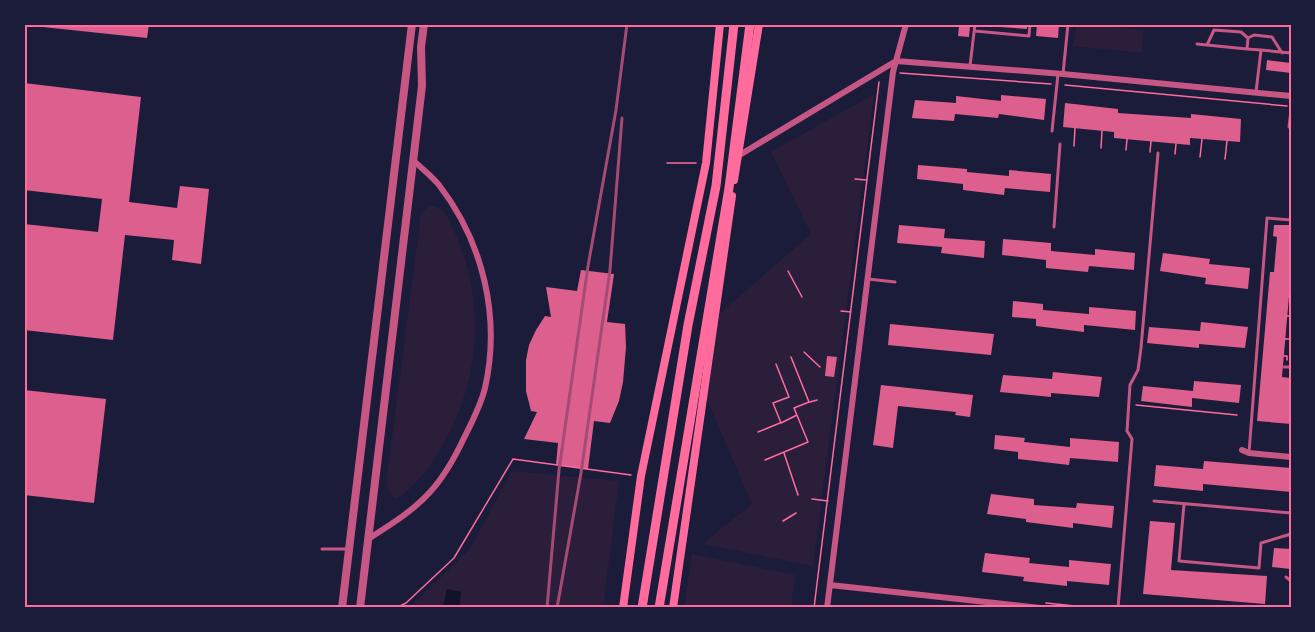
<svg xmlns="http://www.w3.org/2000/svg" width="1315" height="632" font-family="Karla,sans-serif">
	<rect width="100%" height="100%" fill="#1b1b3a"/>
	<path fill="#2a1e3b" d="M1080,24L1144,30L1142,53L1073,46L1076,28Z
		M874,94L813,566L702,544L752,504L696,374L703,328L811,234L771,152Z
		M429,206C447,207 448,219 455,233C486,301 480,381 443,445C435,457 429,469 419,479C412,486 405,496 395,498L390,493L386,484L421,213Z
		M512,471L619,481L603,608H459L461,592L447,590L443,608H409L470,549Z
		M692,554L795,575L791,608H684Z"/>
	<path fill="#12122b" d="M447,589L461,592L459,608H443Z"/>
	<path fill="#dd5f8e" d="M34,24H149L147,38L33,26Z
		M987,24H1027V29L986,26Z
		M1037,24H1059L1058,38L1036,36Z
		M959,26L970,27L969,37L958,36Z
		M1267,60L1291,63V73L1266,70Z
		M24,83L141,97L129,202L177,208L180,186L209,189L201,264L172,260L174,240L125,235L113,340L24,330V224L98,232L102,199L24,190Z
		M1001,95L1046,99L1044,120L999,114L998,118L955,114L954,121L912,118L915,100L956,103V96L1001,101Z
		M1065,103L1118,109V113L1191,118V114L1241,119L1240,142L1190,138V145L1114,138V132L1063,127Z
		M918,165L967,169V172L1009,176V170L1051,174L1050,192L1005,188L1004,195L963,190V184L917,179Z
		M899,225L945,229L944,238L985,241L984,258L941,253L942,247L897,243Z
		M1274,225H1291V273L1282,377L1291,378V424L1257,421L1270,272H1274L1277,237L1273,236Z
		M1003,239L1051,243V251L1095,255V249L1135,253L1134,270L1089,266L1088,272L1046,268V260L1002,255Z
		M1163,253L1210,259L1209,264L1250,268L1248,289L1205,284L1206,278L1160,271Z
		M581,270L614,274L607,322L625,324L626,347L623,382L619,401L610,423L594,421L588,469L556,465L558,443L524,439L537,412L531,411L526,391V360L529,345L536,330L545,316L551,317L546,287L577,291Z
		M1013,301L1043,304V310L1089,314V307L1136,311L1135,330L1084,325V332L1036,326V319L1012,317Z
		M1201,322L1248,327L1245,348L1199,344V348L1147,343L1149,327L1200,331Z
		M890,324L994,334L991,355L888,345Z
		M827,356L837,357L834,377L825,376Z
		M1053,372L1102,377L1099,397L1051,393V397L1000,392L1003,375L1052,379Z
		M1194,381L1241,385L1239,403L1192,398V407L1141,401L1143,386L1193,391Z
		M881,385L973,395L970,417L955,415L956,412L898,406L893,448L873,445Z
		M24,390L106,399L94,503L24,495Z
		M995,435L1025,438L1024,442L1070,447V438L1119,442L1118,462L1070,458L1069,465L1018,459V452L994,449Z
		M1204,461L1291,468V492L1203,484V491L1154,486L1156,465L1203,469Z
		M991,494L1034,499V505L1076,508L1077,503L1114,506L1112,528L1073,523V528L1026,522V519L987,514Z
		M1150,521L1175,523L1171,570L1267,576L1265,604L1143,594Z
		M1274,548L1291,549V569L1272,567Z
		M985,553L1030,558L1029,563L1069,567V560L1111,564L1109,585L1067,581V586L1023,581L1024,577L982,572Z"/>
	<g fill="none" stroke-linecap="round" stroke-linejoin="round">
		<path stroke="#ff6b9d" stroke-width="1.5" d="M900,73L1051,84
			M1065,85L1287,106
			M1074,146L1075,128
			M1101,148L1102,131
			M1126,150L1127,139
			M1150,152L1151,141
			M1175,154L1176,144
			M1200,157L1202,139
			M1225,159L1227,141
			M667,163H696
			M855,179L866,180
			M788,271L802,297
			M1290,276H1291
			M1290,279H1291
			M1288,296H1291
			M841,311L851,312
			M1287,316H1291
			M1285,339H1291
			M1291,346V356
			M804,352L820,367
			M1284,356H1287V360
			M776,364L789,397L773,403L781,423L797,415
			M810,402L817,400
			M1136,405L1237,415
			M758,432L780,423
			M784,453L798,495
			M765,460L808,442L794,408L809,402L791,357
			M812,499L828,501
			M783,521L796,513
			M1046,603L1094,608
			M396,608L406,603L454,558L513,459L631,475
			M814,608L879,82"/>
		<path stroke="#c65784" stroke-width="3" d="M975,31L1029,36L1030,24
			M1197,44L1247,49
			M1207,45L1214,30L1241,32L1248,38
			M1261,50L1247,49L1248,38L1254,35L1272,37L1282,53
			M970,66L975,24
			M1063,74L1068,24
			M1256,92L1261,50L1291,53
			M1291,110L1289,127H1291
			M1052,131L1058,74
			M1054,227L1060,144
			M868,279L895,282
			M1284,367H1291
			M1249,453L1267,218L1291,220
			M1154,501L1291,513
			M1184,504L1179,561L1259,568L1261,543L1291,534
			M322,549H347
			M1286,577L1291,581
			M1118,608L1132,439L1127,431L1130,385L1138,370L1141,348L1158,153"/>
		<path stroke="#c65784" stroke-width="6" d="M738,156L896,61L1063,74L1291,96
			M1242,450L1249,453L1291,457
			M368,539C390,525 413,511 430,492C444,477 455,457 464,438C472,422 481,405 485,388C501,317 483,242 439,185C432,176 421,168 413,160
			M830,585L1040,608
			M827,608L893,72L906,24
			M1290,608L1291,607"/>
		<path stroke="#c65784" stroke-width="8" d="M342,608L412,24
			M360,608L422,86L421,47L424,24"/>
		<path stroke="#ff6b9d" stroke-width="8" d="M734,180L759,24
			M623,608L641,476L706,163L720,24
			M673,608L732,196"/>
		<path stroke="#ff6b9d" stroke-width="9" d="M642,608L688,325L716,186L734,24
			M659,608L729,188L750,24"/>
		<path stroke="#a44b75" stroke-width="3" d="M547,608L559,470L588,266L616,110L627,24
			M557,608L581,473L610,270L622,118"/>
	</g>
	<rect width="1315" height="632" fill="none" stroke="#1b1b3a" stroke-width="51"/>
	<rect x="26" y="26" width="1264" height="580" fill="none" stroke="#ff6b9d" stroke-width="2"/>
</svg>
